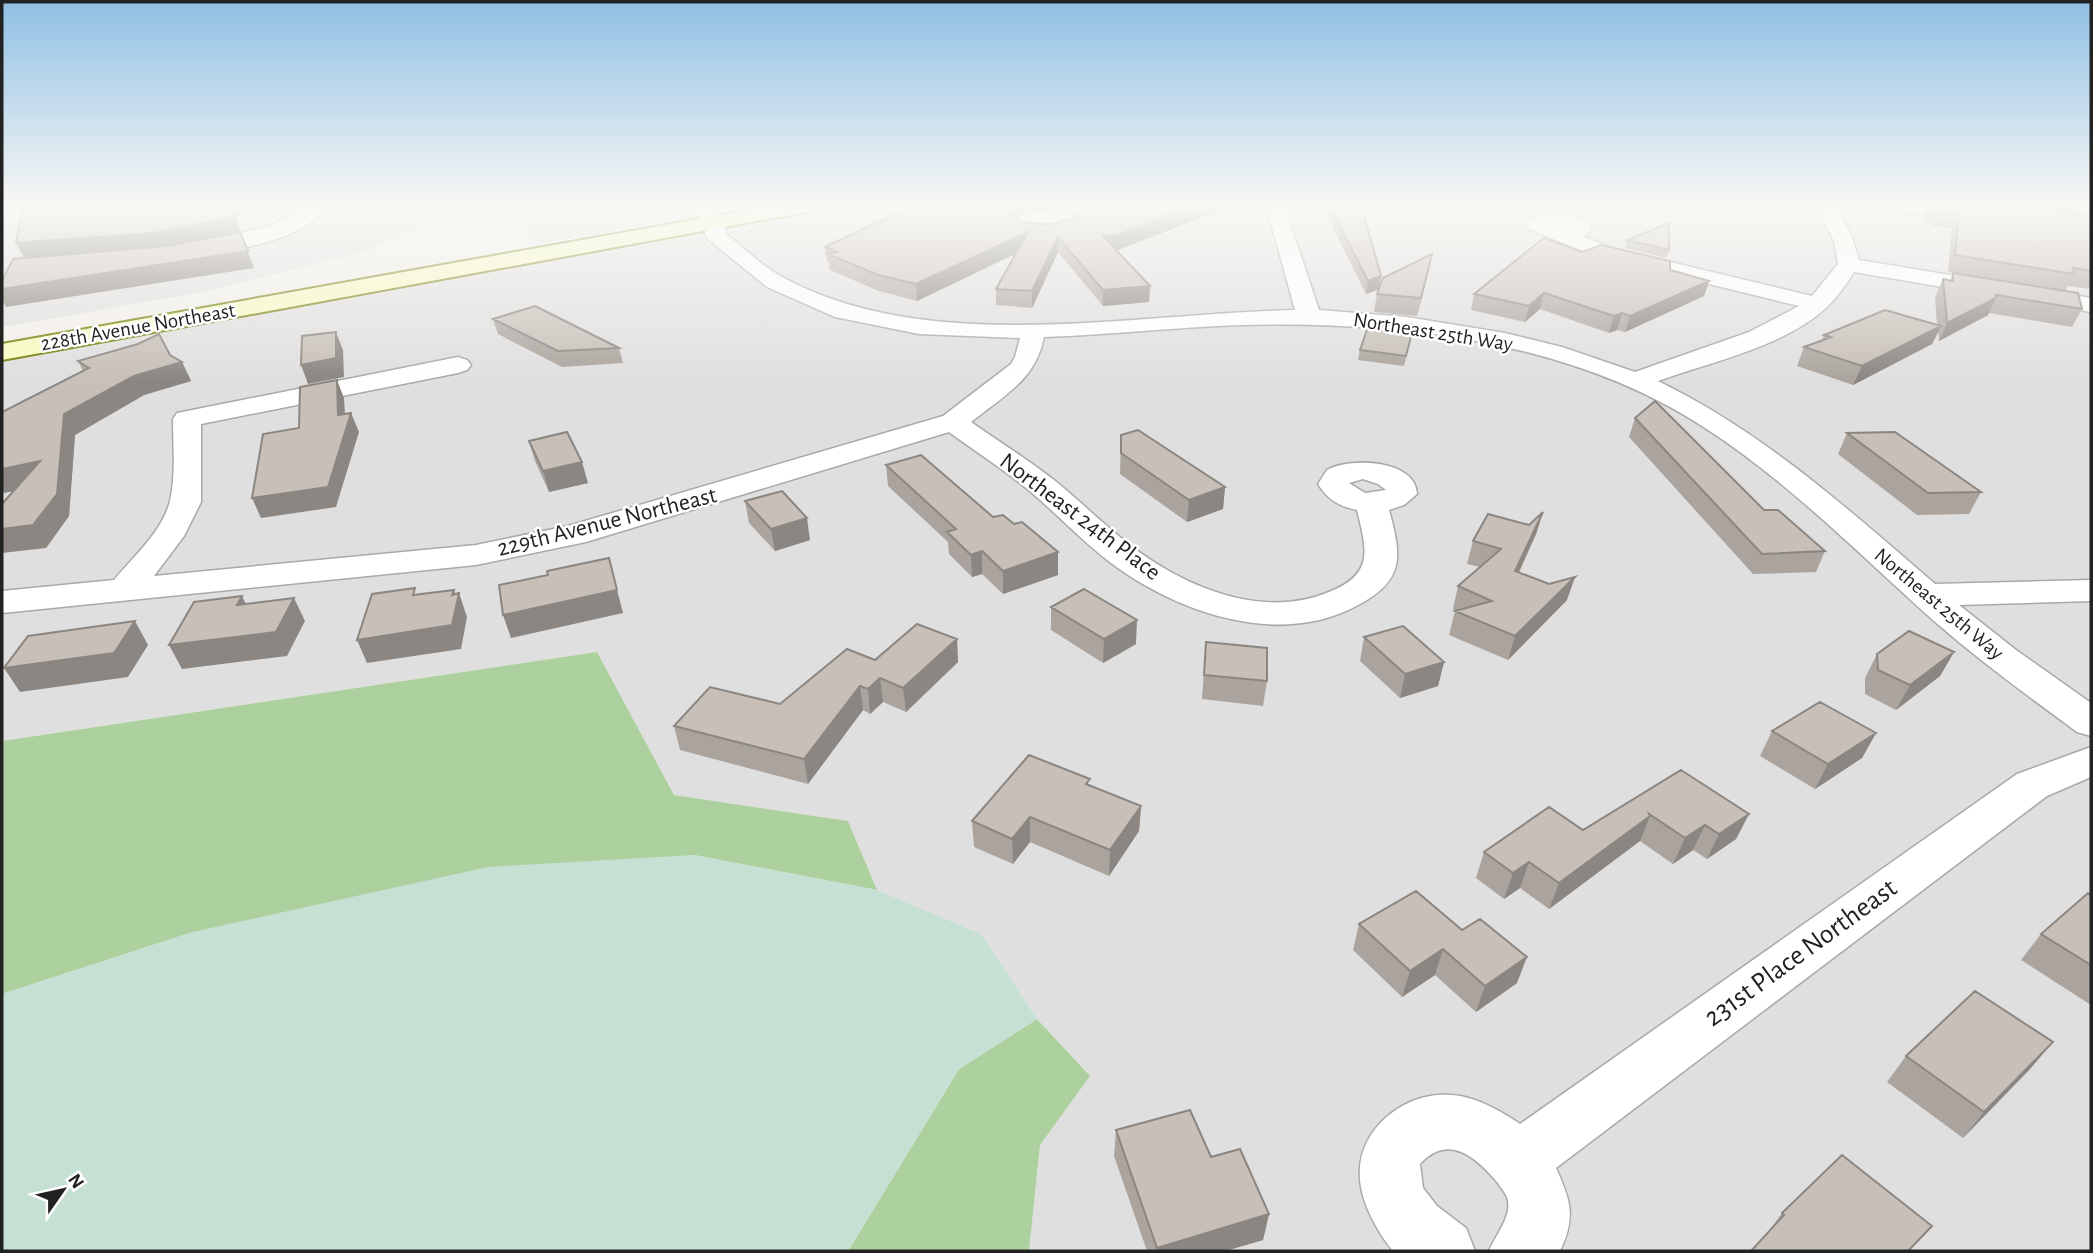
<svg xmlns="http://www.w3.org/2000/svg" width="2093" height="1253" font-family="'Alegreya Sans',sans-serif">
	<rect width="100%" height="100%" fill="#f2efe9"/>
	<path fill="#e0dfdf" d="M2,205H461L448,215L369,250L198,293L2,327Z
		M500,205H756L539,244Z
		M863,205H2091V1251H1029L1040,1145L1089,1075L1037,1019L981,934L877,890L848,821L674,795L597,652L2,741V359Z"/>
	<path fill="#add19e" d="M597,652L674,795L848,821L877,890L694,855L193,932L2,994V741Z
		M1037,1019L1090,1076L1040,1145L1029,1251H848L959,1069Z"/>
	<path fill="#c6e0d4" d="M694,855L877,890L981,934L1037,1019L959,1069L848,1251H2V994L193,932L488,867Z"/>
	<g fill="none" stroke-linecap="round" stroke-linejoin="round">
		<defs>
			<path id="street" d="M308,205H329C300,243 237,249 194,256L187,254L184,250L187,246L271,226Z
				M689,205H709L726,223L725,233C744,248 763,267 784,278C930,357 1135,313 1295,310L1266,205H1284L1319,310L1407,317L1505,333L1562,347L1635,372L1749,332L1799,306L1598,257L1529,229L1526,225C1541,208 1578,212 1592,229L1584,237L1612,248L1812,296L1838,264L1834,241L1816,205H1835L1851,234L1859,260L2091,298V312L1854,272C1846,284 1838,297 1827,307C1786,346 1711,362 1658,381C1763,432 1848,509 1935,584L2091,580V601L1959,605L2016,650L2091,703V736L2077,732C2028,696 1980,661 1934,621C1860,555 1787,480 1702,426C1568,340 1398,321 1242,325C1176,327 1110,335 1044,337C1036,380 1003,396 971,422C998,441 1027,459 1054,480C1080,501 1104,525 1131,546C1185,587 1262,620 1329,592C1374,574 1367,551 1357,510C1339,506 1328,500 1318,484L1327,470C1349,457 1416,459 1417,494L1404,505L1389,510C1401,554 1406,579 1360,604C1281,649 1178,613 1111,563C1082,541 1058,515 1031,492C1005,470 976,452 949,432L586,542L476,565L2,613V591L114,580C134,556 162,532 170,501C176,474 173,446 173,419L177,413L458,357L467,360L471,365L467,370L458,373L201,424V502L184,536L154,576L476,545L568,526L943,416L1011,364L1015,357L1020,338L919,334L835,317L767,287L708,239L705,235L706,224ZM1363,479L1378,484L1386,490L1365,493L1349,483Z
				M1885,205H1976L1985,211L1976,217L1894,211Z
				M1055,211L1073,217L1077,226C1063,244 1023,242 1009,224L1023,214ZM1053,223L1056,224L1042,226L1033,224Z
				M2091,747V777L2047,796L1556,1168C1571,1201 1576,1217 1560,1251H1489C1495,1236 1511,1218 1508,1201C1507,1194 1501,1188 1497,1182C1476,1157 1448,1133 1420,1164L1423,1188L1437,1206L1466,1228L1475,1251H1393C1376,1230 1357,1196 1360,1168C1363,1124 1409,1091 1451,1095C1475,1096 1501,1111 1520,1124L2017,774Z"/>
			<path id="secondary" d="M777,205H821L812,211L2,360V344Z"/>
		</defs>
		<use href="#street" stroke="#a9a9a9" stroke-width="3"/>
		<use href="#secondary" stroke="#707d05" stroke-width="4"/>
		<use href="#street" fill="#fff" fill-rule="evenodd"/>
		<use href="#secondary" fill="#f7fabf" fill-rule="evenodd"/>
	</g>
	<path fill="#aba49e" d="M914,205L1076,207L1028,211L1014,216L1022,222L1049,225L1216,212L1116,250L1150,286L1149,302L1103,306L1058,252L1032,308L996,305V289L1016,253L917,301L879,291L830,270L829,263L827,262L825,247Z
		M1322,205H1361L1381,276L1379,289L1366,294Z
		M1927,205H2006L2091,218V289L2068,286L2065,291L1948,272L1952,228L1932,226L1922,216Z
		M2011,205H2085L2081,214Z
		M1627,240L1669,250L1666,258L1625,248Z
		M1582,252L1670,270L1709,281L1704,296L1625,332L1617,330L1609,333L1540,309L1525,322L1471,310L1474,294Z
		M1432,254L1417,316L1374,312L1377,294Z
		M1953,273L2082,309L2072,327L1989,313L1988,315L1939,341L1938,332L1932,344L1853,385L1797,366L1804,347L1822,340L1824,335L1937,325L1935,297L1943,279L1950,281Z
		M493,319L619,348L623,363L562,367L498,334Z
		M1414,325L1404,366L1358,360L1360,350Z
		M170,355L182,362L191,381L144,395L75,435L69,516L46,548L13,491L4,493L83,371L78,361Z
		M1635,418L1764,510L1825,551L1816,572L1753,574L1629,437Z
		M1847,433L1981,492L1969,514L1917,515L1838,454Z
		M1121,435L1225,487L1223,509L1187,522L1120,474Z
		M529,441L588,483L549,492L535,461Z
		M886,465L993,517L1014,524L1058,552V575L1003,594L982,574L972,577L949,554L948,542L888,486Z
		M745,501L810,540L775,551L749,523Z
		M1543,512L1536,534L1519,573L1567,600L1508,660L1449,635L1455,611H1456L1453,609L1458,586L1480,567L1467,564L1473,541L1529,525Z
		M1051,607L1136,644L1103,663L1051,630Z
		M1364,637L1444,662L1438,686L1400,698L1360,661Z
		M957,639L958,662L906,712L883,702L870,714L863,710L808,784L680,750L674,726L780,704L875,660Z
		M1206,642L1267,681L1263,706L1202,699Z
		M1954,652L1940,676L1896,710L1865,694V678L1877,654Z
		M1772,731L1876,733L1862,758L1815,789L1760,756Z
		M1681,770L1749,814L1736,839L1707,859L1693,850L1673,864L1640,841L1549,909L1520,888L1504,899L1476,878L1484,852L1583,830Z
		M1089,786L1141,806L1139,831L1109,876L1030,842L1013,864L974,847L972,821Z
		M1416,891L1517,983L1476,1012L1435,975L1402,997L1353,950L1359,924Z
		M2091,896V1005L2021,960L2041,934Z
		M1906,1056L2031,1068L1963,1138L1887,1082Z
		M1116,1130L1211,1157L1269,1214L1263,1240L1225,1251H1147L1114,1156Z
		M1782,1213L1910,1251L1768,1232Z"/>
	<path fill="#8b8681" d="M231,205H242L236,220L241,232L160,247L24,258L16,243Z
		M1010,205H1079L1076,207L1028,211L1014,216L1006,210Z
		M1196,205H1217L1216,212L1118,250L1103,251V236Z
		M240,232L254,268L6,307L2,299V289Z
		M1028,232V248L917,301L916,284Z
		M1058,237V252L1032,308V291Z
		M1432,254L1429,270L1417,316L1421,298Z
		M1381,276L1379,289L1366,294L1368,281Z
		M1709,281L1704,296L1625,332L1630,316Z
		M1150,286L1149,302L1103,306V290Z
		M1544,293L1540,309L1525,322L1529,306Z
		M1996,298L1988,315L1939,341L1947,323Z
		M1622,313L1617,330L1609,333L1614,316Z
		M1941,326L1932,344L1853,385L1862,366Z
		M336,332L343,350L344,377L308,384L301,365Z
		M182,362L191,381L144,395L75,435L69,516L46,548L2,553V529L57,494L64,414L134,376Z
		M337,380L344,398L346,432L351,413L359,432L336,507L261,518L252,498L338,415Z
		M40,461L52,483L4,493L2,489V469Z
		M582,462L588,483L549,492L543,471Z
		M1225,487L1223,509L1187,522L1189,500Z
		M1543,512L1536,534L1508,594L1515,571Z
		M807,518L810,540L775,551L771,529Z
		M982,551V574L972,577L971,555Z
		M1058,552V575L1003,594V571Z
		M1575,577L1567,600L1508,660L1515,636Z
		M454,590L457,600L459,593L467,617L461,649L367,663L357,640L452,595Z
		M617,590L623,613L511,638L503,615Z
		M242,596L253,619L237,605Z
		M294,598L305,621L287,656L182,669L169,645Z
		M1137,620L1136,644L1103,663L1104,639Z
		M135,621L148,645L128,677L20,692L4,668Z
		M957,639L958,662L906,712L903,688Z
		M1954,652L1940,676L1896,710L1910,685Z
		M1444,662L1438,686L1400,698L1405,674Z
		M880,678L883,702L870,714L868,689Z
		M860,686L863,710L808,784L804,759Z
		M1876,733L1862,758L1815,789L1828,764Z
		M1141,806L1139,831L1109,876L1110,850Z
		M1749,814L1736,839L1707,859L1719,834Z
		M1650,816L1640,841L1549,909L1559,883Z
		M1030,817V842L1013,864L1012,839Z
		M1705,825L1693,850L1673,864L1685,838Z
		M1529,862L1520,888L1504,899L1513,873Z
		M1443,949L1435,975L1402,997L1410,971Z
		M1527,957L1517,983L1476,1012L1485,986Z
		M2053,1042L2031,1068L1963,1138L1984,1112Z
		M1269,1214L1263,1240L1225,1251H1157V1248Z"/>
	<path fill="#c7bfb8" stroke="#8b8681" stroke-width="2" d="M23,205H231L235,217L153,233L16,243Z
		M914,205H1010L1006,210L1022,222L1049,225L1075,218L1078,209L1090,205H1196L1118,235L1103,236L1150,286L1103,290L1058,237L1032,291L996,289L1028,232L916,284L878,275L828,254L838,252L825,247Z
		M1329,205H1361L1381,276L1368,281Z
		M1933,205H2006L2091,216V271L2073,268L2074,274L1955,255L1959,213L1938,211Z
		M1669,223V250L1627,240Z
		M240,232L248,251L2,289V281L13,259L168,246Z
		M1544,238L1582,252L1601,245L1670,261V270L1709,281L1630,316L1622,313L1614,316L1544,293L1529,306L1474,294Z
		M1432,254L1421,298L1377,294L1383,278Z
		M1953,273L2078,293L2082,309L1996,295V298L1947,323L1943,279L1953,281Z
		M535,306L619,348L558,351L493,319Z
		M1885,310L1941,326L1862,366L1804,347L1831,337L1824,335Z
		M1370,321L1414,325L1406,356L1360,350Z
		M336,332V358L301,365L302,336Z
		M159,334L170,355L182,362L134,376L64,414L57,494L33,525L2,529V504L40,461L2,469V412L89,368L78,361L138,344Z
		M337,380L338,415L351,413L328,487L252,498L263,434L299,428L300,387Z
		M1655,401L1764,510H1778L1825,551L1762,554L1635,418Z
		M1138,430L1225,487L1189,500L1121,453V435Z
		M567,432L582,462L543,471L529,441Z
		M1895,432L1981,492L1928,493L1847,433Z
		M921,455L993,517L1003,515L1014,524L1022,522L1058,552L1003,571L982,551L971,555L947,532L956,529L886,465Z
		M782,491L807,518L771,529L745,501Z
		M1543,512L1515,571L1549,584L1575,577L1515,636L1455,611L1492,601L1458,586L1501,549L1473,541L1488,514L1529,525Z
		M609,558L617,590L503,615L499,585L548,575L547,571Z
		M415,588L413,595L454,590L452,595L459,593L452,625L357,640L372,594Z
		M1084,589L1137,620L1104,639L1051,607Z
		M242,596L237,605L294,598L276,632L169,645L194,602Z
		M135,621L114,653L4,668L28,636Z
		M917,624L957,639L903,688L880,678L868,689L860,686L804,759L674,726L710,687L780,704L847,649L875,660Z
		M1403,626L1444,662L1405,674L1364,637Z
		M1909,631L1954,652L1910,685L1878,670L1877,654Z
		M1206,642L1267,648V681L1204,675Z
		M1820,702L1876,733L1828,764L1772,731Z
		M1029,755L1090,779L1086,784L1141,806L1110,850L1030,817L1012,839L972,821Z
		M1681,770L1749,814L1719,834L1705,825L1685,838L1649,814L1650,816L1559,883L1529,862L1513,873L1484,852L1549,807L1583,830Z
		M1416,891L1462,930L1480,919L1527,957L1485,986L1443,949L1410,971L1359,924Z
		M2088,893L2091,896V965L2041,934Z
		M1975,991L2053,1042L1984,1112L1906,1056Z
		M1190,1110L1211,1157L1240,1149L1269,1214L1157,1248L1116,1130Z
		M1842,1155L1932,1226L1908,1251H1751L1784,1215L1782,1213Z"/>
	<linearGradient id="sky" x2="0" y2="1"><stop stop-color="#8fc0e4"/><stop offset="0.54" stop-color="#f9f8f5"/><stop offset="1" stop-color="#f9f8f5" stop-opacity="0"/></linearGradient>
	<rect width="2093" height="381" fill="url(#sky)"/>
	<g text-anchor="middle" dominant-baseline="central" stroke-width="5" stroke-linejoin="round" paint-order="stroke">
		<g font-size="21" fill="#222" stroke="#fff">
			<text transform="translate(138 327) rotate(-10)">228th Avenue Northeast</text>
			<text transform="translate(1433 332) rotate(9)">Northeast 25th Way</text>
			<text transform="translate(1939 604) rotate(40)">Northeast 25th Way</text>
		</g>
		<g font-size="24" fill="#222" stroke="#fff">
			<text transform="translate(1080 517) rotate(37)">Northeast 24th Place</text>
			<text transform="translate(607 522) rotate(-14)">229th Avenue Northeast</text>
		</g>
		<g font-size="28" fill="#222" stroke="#fff">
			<text transform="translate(1801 953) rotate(-36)">231st Place Northeast</text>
		</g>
	</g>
	<rect width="2093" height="1253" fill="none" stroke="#222222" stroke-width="7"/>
	<g transform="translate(63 1190) rotate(56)" stroke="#ffffff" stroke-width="5" paint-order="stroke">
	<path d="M0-5L12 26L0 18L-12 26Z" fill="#222222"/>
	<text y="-10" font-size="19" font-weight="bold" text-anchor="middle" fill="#222222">N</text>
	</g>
</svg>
